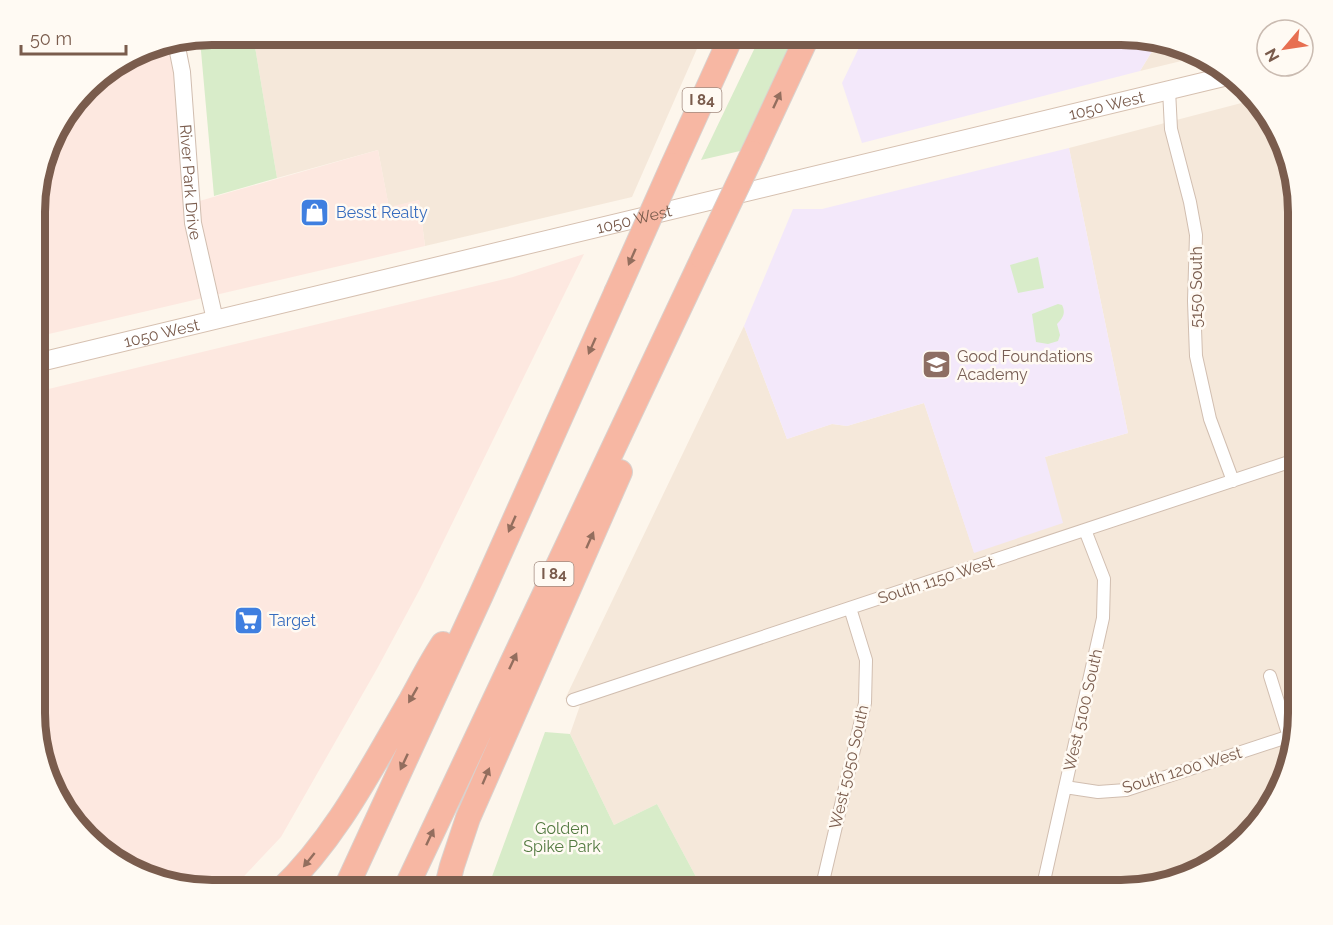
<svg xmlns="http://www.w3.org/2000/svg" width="1333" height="925" font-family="Raleway,sans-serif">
	<rect width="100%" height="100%" fill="#fdf6ec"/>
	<path fill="#f5e8da" d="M253,35H703L632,197L425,246L419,200L389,208L378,150L277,178Z
		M1159,40L1178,44L1202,56L1140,71Z
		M1253,100L1280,133L1298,201V724L1289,770L1262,821L1200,872L1121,890H703L657,804L614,825L570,734L583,697L573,700L565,699L744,326L787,439L832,424L847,426L924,403L974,552L1045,457L1128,433L1069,148Z"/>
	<path fill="#fde8e0" d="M167,43L172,61L189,204L378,150L389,207L419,200L425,246L36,337V189L53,133L95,79L144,48Z
		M584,254L421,587L378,667L281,837L231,890H201L155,881L104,854L58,801L36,736V392L513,277Z"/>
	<path fill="#f3e8fa" d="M865,35H1132L1159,40L1140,71L862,143L842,83Z
		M1069,148L1128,433L1045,457L1063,523L974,553L924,403L847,426L832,424L787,439L744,326L793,209H822Z"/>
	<path fill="#d8ecc9" d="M212,35H253L277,178L214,196L201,51L197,37Z
		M761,35H795L740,151L701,160Z
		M1038,257L1044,288L1018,293L1010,265Z
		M1058,304L1062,305C1066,313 1063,318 1057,324L1060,335L1058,341L1048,344L1036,342L1032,314Z
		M545,732L570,734L614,825L657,804L703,890H489L490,882Z"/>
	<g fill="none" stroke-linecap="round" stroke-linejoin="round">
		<defs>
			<path id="minor" d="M1169,90L1171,129L1190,202L1196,235L1194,301L1196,356L1210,419L1233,481
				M1270,676L1289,737
				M573,700L1298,459
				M1065,787L1098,792L1126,790L1296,734
				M821,890L865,703L866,660L850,608
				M1042,890L1103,618L1104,579L1085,530"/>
			<g id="tertiary">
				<path id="s1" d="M176,42L182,72L193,223L215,320"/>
			</g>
			<g id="secondary">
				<path id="s2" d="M36,363L1232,75"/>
			</g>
			<path id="motorway" d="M753,153L808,35
				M673,165L732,35
				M281,890C337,837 372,766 411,700C421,682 431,662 443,644
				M345,890L481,595L616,293
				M405,890L703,258
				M446,890L452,866L468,818L620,472"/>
		</defs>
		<use href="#minor" stroke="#d1beb0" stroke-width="14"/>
		<use href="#tertiary" stroke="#d1beb0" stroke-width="18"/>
		<use href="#secondary" stroke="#d6c0b0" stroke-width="20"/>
		<use href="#motorway" stroke="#dad1cd" stroke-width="26"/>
		<use href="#minor" stroke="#fff" stroke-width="12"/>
		<use href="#tertiary" stroke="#fff" stroke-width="16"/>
		<use href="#secondary" stroke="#fff" stroke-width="18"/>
		<use href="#motorway" stroke="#f7b7a3" stroke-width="24"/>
		<defs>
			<path id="motorway-bridge" d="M703,258L753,153
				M616,293L673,165"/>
		</defs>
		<use href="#motorway-bridge" stroke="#dad1cd" stroke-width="26" stroke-linecap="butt"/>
		<use href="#motorway-bridge" stroke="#f7b7a3" stroke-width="24"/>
	</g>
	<defs><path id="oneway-solid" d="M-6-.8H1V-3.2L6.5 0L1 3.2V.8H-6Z" transform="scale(1.5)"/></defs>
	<g fill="#936e5e">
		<use href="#oneway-solid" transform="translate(777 100) rotate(-65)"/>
		<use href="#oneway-solid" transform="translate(632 257) rotate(114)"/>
		<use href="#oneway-solid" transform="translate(592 346) rotate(114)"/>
		<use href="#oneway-solid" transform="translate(512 524) rotate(114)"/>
		<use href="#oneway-solid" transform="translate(590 540) rotate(-66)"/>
		<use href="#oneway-solid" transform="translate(513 661) rotate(-65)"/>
		<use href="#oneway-solid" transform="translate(413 695) rotate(120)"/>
		<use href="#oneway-solid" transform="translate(404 762) rotate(115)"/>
		<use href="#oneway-solid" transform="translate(486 776) rotate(-67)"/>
		<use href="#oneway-solid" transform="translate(430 837) rotate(-65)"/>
		<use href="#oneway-solid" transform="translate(309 860) rotate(129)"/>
	</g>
	<defs>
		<symbol id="shop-square" viewBox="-11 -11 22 22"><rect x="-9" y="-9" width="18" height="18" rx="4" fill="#3f7fe0" stroke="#fffaf3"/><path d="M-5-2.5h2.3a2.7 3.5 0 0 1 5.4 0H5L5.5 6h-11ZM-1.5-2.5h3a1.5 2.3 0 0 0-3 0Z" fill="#fff"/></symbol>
		<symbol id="school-square" viewBox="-11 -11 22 22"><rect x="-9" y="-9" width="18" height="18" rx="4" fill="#8d6e63" stroke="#fffaf3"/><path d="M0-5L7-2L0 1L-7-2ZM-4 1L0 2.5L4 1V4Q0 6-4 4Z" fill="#fff"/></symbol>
		<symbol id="supermarket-square" viewBox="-11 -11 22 22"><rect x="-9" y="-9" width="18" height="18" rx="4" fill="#3f7fe0" stroke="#fffaf3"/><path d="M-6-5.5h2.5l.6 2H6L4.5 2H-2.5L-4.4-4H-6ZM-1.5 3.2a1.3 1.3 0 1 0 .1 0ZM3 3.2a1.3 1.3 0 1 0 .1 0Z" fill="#fff"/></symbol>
	</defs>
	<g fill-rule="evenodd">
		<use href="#shop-square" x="298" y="196" width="33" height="33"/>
		<use href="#school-square" x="920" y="348" width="33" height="33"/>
		<use href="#supermarket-square" x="232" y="604" width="33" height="33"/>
	</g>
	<g text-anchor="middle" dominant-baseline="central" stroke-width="5" stroke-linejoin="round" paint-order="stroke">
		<g fill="#fffaf3" stroke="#a28b7f" stroke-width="1.5">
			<rect x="682.5" y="88" width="39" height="24" rx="4.5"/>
			<rect x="534.5" y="562" width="39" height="24" rx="4.5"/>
		</g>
		<g font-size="15" font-weight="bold" fill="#7a5c4d">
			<text x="702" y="100">I 84</text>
			<text x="554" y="574">I 84</text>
		</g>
		<g font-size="16" fill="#7a5c4d" stroke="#fffaf3">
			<text stroke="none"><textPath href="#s2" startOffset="1101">1050 West</textPath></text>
			<text stroke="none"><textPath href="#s1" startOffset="141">River Park Drive</textPath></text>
			<text stroke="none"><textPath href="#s2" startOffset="615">1050 West</textPath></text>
			<text transform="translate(1196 287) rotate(-90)">5150 South</text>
			<text stroke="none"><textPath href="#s2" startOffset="129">1050 West</textPath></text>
			<text transform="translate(936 580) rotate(-18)">South 1150 West</text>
			<text transform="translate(1083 710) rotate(-77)">West 5100 South</text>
			<text transform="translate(849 767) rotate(-77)">West 5050 South</text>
			<text transform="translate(1182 770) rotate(-17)">South 1200 West</text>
		</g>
		<g font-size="16" fill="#366cbe" stroke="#fffaf3" text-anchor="start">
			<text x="336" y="212">Besst Realty</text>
			<text x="269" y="620">Target</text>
		</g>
		<g font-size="16" fill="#785e54" stroke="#fffaf3" text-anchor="start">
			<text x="957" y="356">Good Foundations<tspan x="957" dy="18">Academy</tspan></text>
		</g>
		<g font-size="16" fill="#537a41" stroke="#fffaf3">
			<text x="562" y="828">Golden<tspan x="562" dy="18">Spike Park</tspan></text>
		</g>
	</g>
	<path d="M0 0H1333V925H0ZM212 45H1121A167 167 0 0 1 1288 212V713A167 167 0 0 1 1121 880H212A167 167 0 0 1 45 713V212A167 167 0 0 1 212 45Z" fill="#fffaf3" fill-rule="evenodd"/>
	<path fill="none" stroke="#7a5c4d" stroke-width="8" d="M212 45H1121A167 167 0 0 1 1288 212V713A167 167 0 0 1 1121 880H212A167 167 0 0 1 45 713V212A167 167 0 0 1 212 45Z"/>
	<g transform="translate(1285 48) rotate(241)"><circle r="28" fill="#fffaf3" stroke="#cabbb1" stroke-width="1.5"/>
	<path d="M0-4.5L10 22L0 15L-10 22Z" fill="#e76f51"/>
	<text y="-9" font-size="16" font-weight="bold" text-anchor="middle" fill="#7a5c4d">N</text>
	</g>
	<path d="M21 45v9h105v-9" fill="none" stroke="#7a5c4d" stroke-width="3"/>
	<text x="30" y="45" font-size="18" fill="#7a5c4d" stroke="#fffaf3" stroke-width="4.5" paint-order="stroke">50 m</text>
</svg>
